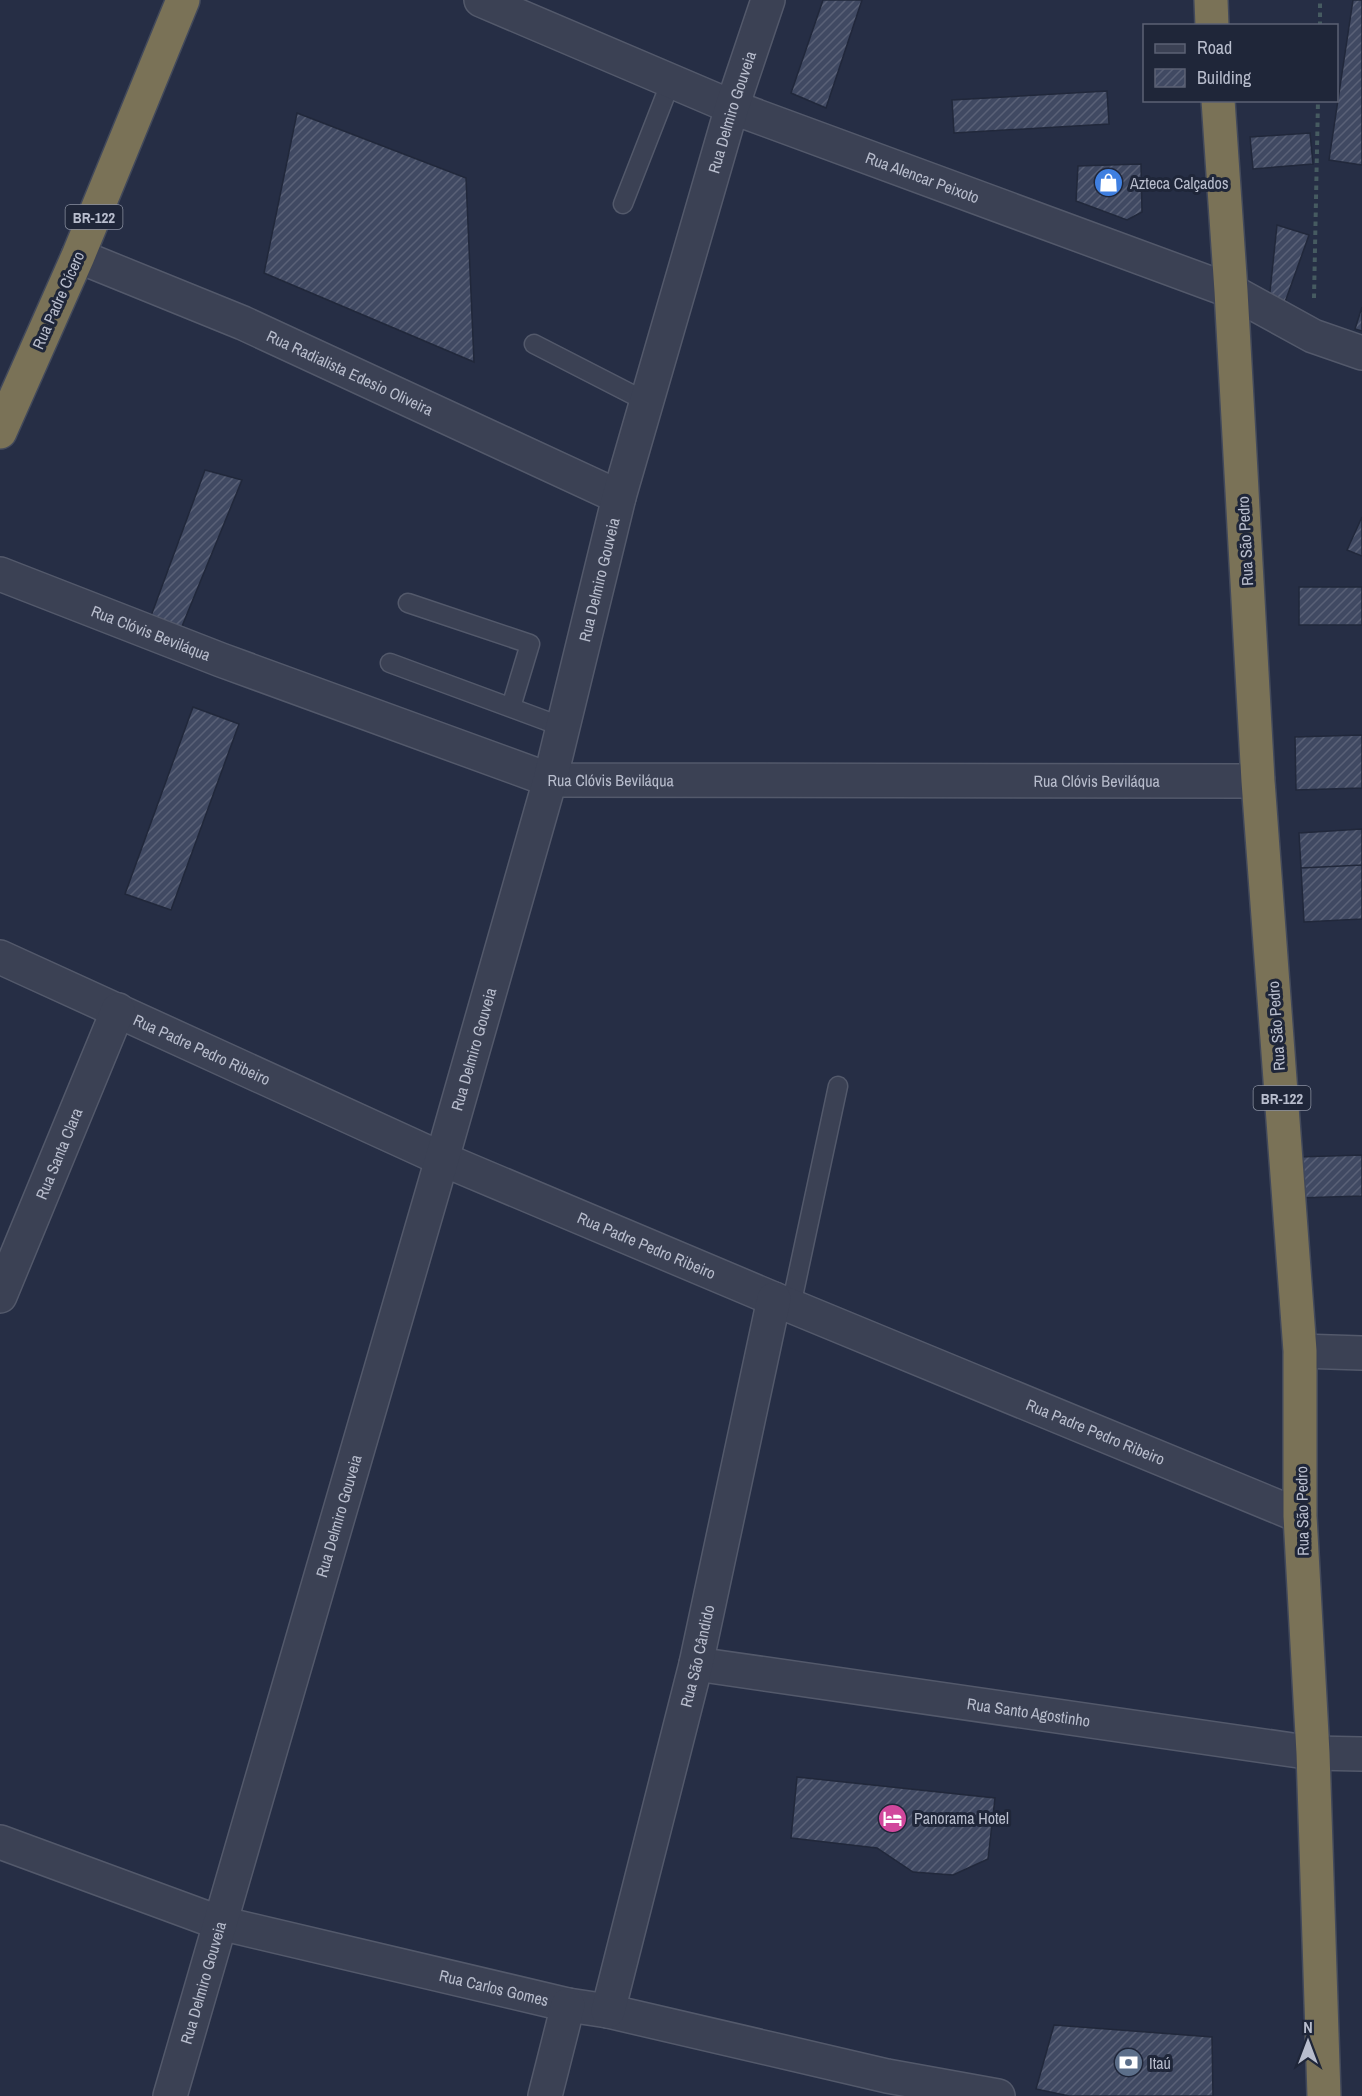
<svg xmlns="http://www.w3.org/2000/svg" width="1362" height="2096" font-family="'Archivo Narrow',sans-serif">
	<defs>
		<pattern id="building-hatch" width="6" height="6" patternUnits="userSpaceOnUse" patternTransform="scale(1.5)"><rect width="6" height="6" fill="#404962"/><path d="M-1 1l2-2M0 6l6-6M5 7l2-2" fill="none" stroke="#5a6177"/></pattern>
	</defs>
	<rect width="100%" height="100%" fill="#262e45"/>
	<path fill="url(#building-hatch)" stroke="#21283b" stroke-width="1.5" d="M823,0H862L826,108L791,93Z
		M1353,0H1362V165L1329,160Z
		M1107,91L1109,124L954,133L952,100Z
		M297,113L466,178L474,362L264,273Z
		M1310,133L1313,164L1253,169L1250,137Z
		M1141,164L1142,212L1127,220L1076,201L1078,166Z
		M1277,225L1309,235L1284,305L1269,301Z
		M1362,307V331L1355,329Z
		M205,470L242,480L178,636L148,624Z
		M1362,517V556L1347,550Z
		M1299,587H1362V625H1299Z
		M193,707L239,724L171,910L125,894Z
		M1362,735V788L1296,790L1295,737Z
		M1362,829V865L1301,868L1299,833Z
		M1362,865V919L1304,922L1301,868Z
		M1362,1155V1196L1298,1198L1297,1157Z
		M797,1777L995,1798L988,1859L953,1875L913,1872L877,1848L791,1838Z
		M1054,2025L1212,2037L1213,2096H1069L1036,2089Z"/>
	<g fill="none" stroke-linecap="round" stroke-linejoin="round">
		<defs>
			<path id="lane" d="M623,204L671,81
				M534,344L647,402
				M408,603L530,644L511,707
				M390,663L563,727
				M791,1306L838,1086"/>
			<g id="street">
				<path id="s1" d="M481,0L732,107L1231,291L1313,336L1362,353"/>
				<path id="s2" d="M78,256L243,323L619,497"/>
				<path id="s3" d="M0,574L221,660L550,780L1258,781"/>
				<path id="s4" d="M0,957L442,1159L774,1299L1300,1516"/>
				<path id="s5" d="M0,1296L118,1010"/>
				<path d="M1300,1351L1362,1353"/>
				<path id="s6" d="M696,1664L1313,1753L1362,1754"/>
				<path id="s7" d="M0,1842L220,1923L568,2005L608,2011L887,2076L998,2096"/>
				<path id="s8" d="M608,2011L696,1664L774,1299"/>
				<path id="s9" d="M170,2096L442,1159L550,780L619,497L732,107L768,0"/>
				<path d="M545,2096L568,2005"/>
			</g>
			<path id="highway" d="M1211,0L1212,26
				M1218,100L1231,291L1258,781L1300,1351V1516L1313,1753L1324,2096
				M0,432L78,256L183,0"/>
		</defs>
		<use href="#lane" stroke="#53596b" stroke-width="21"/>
		<use href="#street" stroke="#53596b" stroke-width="36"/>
		<use href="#highway" stroke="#42495b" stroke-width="36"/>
		<path stroke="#465b61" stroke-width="4" stroke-dasharray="4.5 4.5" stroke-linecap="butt" d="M1320,26V0
			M1314,298L1318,100"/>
		<use href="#lane" stroke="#3b4154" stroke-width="18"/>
		<use href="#street" stroke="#3b4154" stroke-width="33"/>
		<use href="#highway" stroke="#7a7257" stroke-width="33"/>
	</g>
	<defs>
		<symbol id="shop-disc" viewBox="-11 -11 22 22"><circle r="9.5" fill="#3f7fe0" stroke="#1f2639"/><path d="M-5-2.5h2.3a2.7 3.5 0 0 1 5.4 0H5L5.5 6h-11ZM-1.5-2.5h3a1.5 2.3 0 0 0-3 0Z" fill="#fff"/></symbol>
		<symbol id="hotel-disc" viewBox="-11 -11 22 22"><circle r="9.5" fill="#d1479c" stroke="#1f2639"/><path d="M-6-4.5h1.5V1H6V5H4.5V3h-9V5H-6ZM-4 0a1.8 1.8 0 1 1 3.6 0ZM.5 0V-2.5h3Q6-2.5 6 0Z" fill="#fff"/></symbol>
		<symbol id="bank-disc" viewBox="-11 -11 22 22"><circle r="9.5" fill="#5c6f8a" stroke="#1f2639"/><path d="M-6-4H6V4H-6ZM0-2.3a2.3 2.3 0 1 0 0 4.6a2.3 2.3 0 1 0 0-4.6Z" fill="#fff"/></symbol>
	</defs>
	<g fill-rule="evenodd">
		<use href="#shop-disc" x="1092" y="166" width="33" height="33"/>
		<use href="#hotel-disc" x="876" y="1802" width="33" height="33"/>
		<use href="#bank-disc" x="1112" y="2046" width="33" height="33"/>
	</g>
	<g text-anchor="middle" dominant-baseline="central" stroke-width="6" stroke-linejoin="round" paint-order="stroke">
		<g fill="#1f2639" stroke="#8a90a1" stroke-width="1.5">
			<rect x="65.5" y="205" width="57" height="24" rx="4.5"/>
			<rect x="1253.5" y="1086" width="57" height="24" rx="4.5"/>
		</g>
		<g font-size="15" font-weight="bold" fill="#b8bdcd">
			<text x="94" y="217">BR-122</text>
			<text x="1282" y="1098">BR-122</text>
		</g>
		<g font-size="16" fill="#b8bdcd" stroke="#1f2639">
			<text stroke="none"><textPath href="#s9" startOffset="2062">Rua Delmiro Gouveia</textPath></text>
			<text stroke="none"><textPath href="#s1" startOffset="476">Rua Alencar Peixoto</textPath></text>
			<text transform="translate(58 300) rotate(-66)">Rua Padre Cícero</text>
			<text stroke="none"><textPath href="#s2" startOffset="296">Rua Radialista Edesio Oliveira</textPath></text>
			<text transform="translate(1245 541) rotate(-93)">Rua São Pedro</text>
			<text stroke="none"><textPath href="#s9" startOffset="1576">Rua Delmiro Gouveia</textPath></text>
			<text stroke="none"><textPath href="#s3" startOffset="162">Rua Clóvis Beviláqua</textPath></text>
			<text stroke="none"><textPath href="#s3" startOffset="648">Rua Clóvis Beviláqua</textPath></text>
			<text stroke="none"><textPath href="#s3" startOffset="1134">Rua Clóvis Beviláqua</textPath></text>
			<text transform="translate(1276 1026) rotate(-94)">Rua São Pedro</text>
			<text stroke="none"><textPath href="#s4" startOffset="222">Rua Padre Pedro Ribeiro</textPath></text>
			<text stroke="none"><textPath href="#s9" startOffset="1090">Rua Delmiro Gouveia</textPath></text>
			<text stroke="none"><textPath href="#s5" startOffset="154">Rua Santa Clara</textPath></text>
			<text stroke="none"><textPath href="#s4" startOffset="708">Rua Padre Pedro Ribeiro</textPath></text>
			<text stroke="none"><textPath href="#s4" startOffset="1194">Rua Padre Pedro Ribeiro</textPath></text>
			<text transform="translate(1302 1511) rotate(-91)">Rua São Pedro</text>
			<text stroke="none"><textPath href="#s9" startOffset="604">Rua Delmiro Gouveia</textPath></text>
			<text stroke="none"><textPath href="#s8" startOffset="366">Rua São Cândido</textPath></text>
			<text stroke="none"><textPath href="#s6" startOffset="336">Rua Santo Agostinho</textPath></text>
			<text stroke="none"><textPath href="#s9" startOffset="118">Rua Delmiro Gouveia</textPath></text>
			<text stroke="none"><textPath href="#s7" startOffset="516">Rua Carlos Gomes</textPath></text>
		</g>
		<g font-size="16" fill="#b8bdcd" stroke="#1f2639" text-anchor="start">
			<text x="1130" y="183">Azteca Calçados</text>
			<text x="914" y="1818">Panorama Hotel</text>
			<text x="1149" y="2063">Itaú</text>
		</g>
	</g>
	<rect x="1143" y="24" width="195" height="78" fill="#1f2639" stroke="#5c6274" stroke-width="1.5"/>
	<rect x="1155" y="44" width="30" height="9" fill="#3b4154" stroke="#5c6274" stroke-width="1.5"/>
	<text x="1197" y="54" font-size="18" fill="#b8bdcd">Road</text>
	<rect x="1155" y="69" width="30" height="18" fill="url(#building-hatch)" stroke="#5c6274" stroke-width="1.5"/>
	<text x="1197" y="84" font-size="18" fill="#b8bdcd">Building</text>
	<g transform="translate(1308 2042)" stroke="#1f2639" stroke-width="4.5" paint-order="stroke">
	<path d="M0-4.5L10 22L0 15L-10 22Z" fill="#b8bdcd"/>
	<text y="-9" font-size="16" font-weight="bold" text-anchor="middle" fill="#b8bdcd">N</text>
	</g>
</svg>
